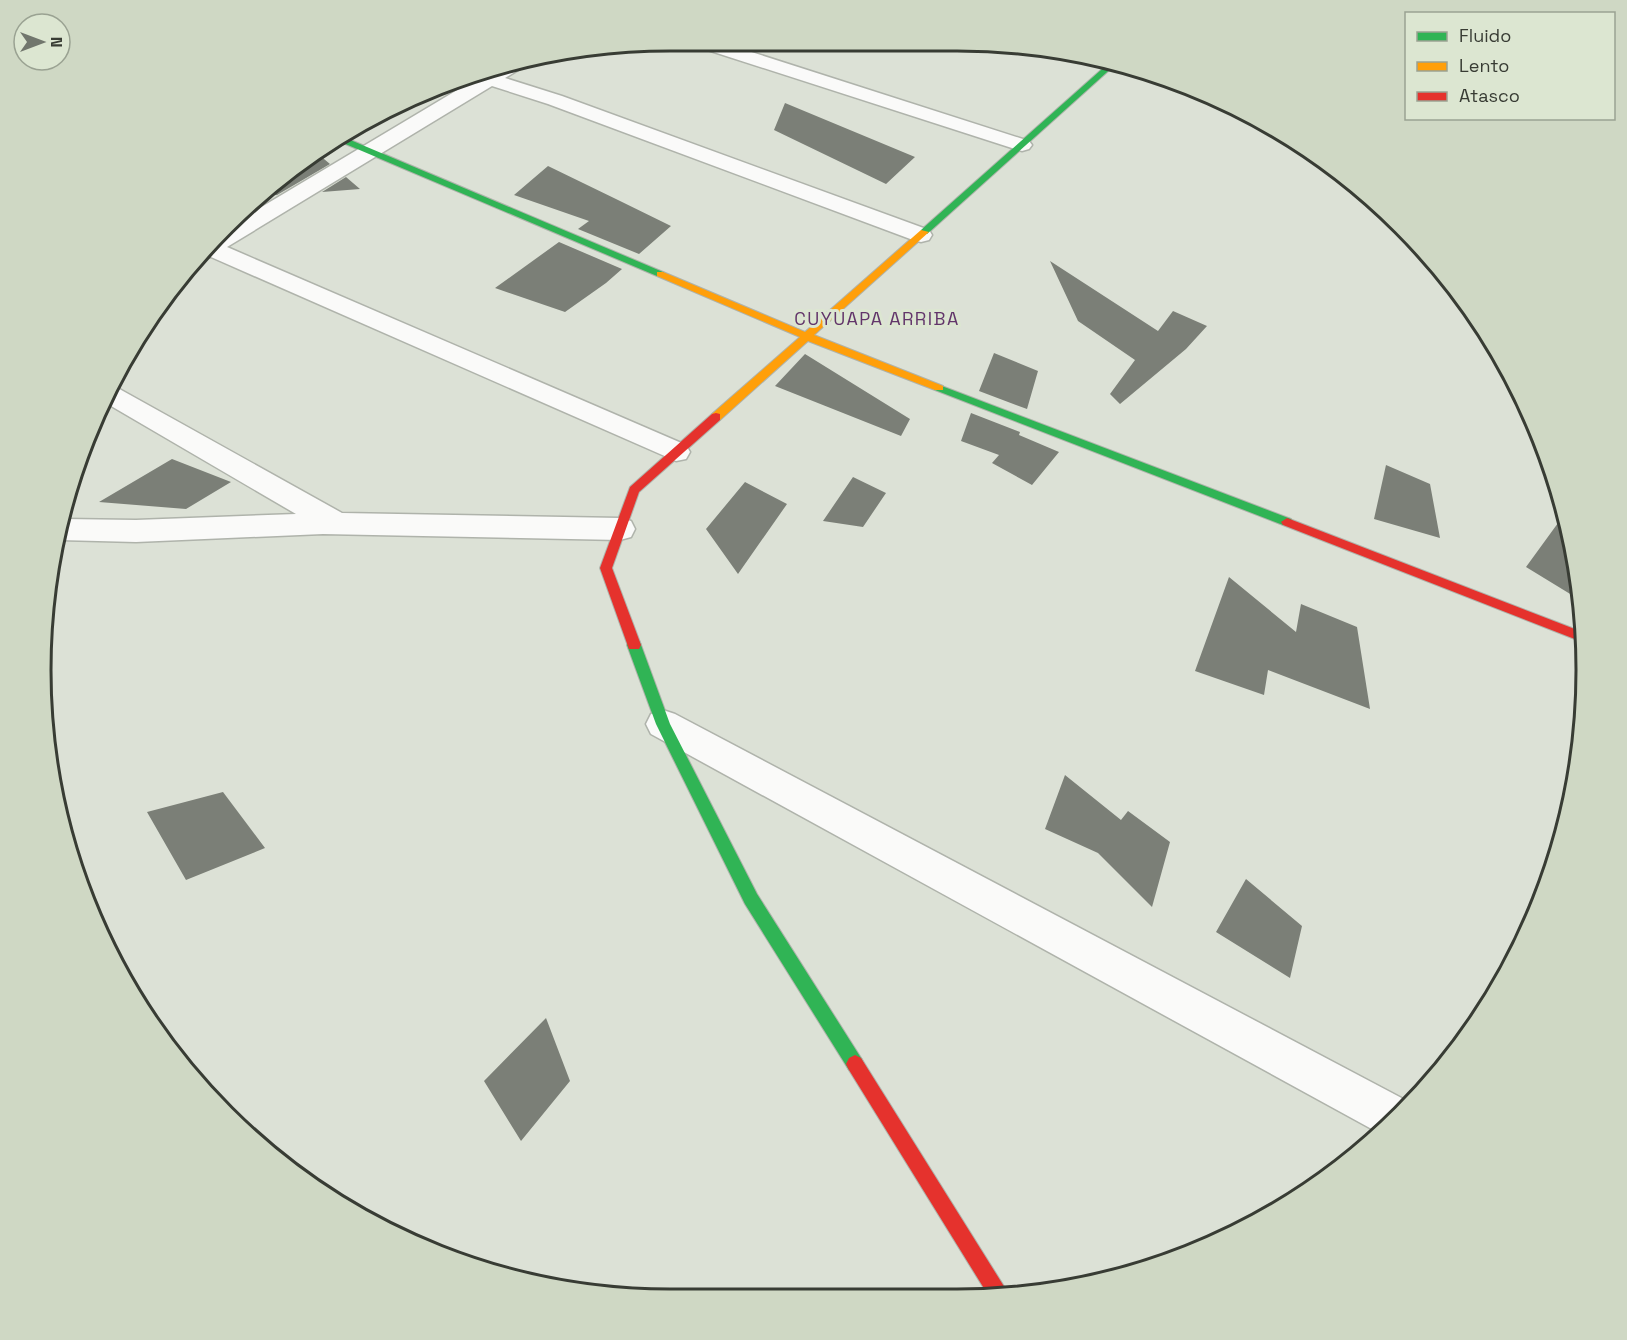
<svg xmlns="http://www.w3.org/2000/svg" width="1627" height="1340" font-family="'Space Grotesk',sans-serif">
	<rect width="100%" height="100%" fill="#dce1d6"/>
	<path fill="#7b7f77" d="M785,103L915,157L886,184L774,130Z
		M318,154L330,164L277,195L263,196Z
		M548,166L618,200L671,226L639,254L578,229L589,221L514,195Z
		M346,177L360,189L322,192Z
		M559,242L622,269L606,283L565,312L495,288Z
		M1050,261L1158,331L1173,311L1207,326L1186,349L1120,404L1110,394L1135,360L1078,321Z
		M994,353L1038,371L1027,409L979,391Z
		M805,354L910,419L901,436L775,386Z
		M971,413L1020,432L1019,435L1059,452L1032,485L992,463L999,455L961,441Z
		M172,459L231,482L186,509L99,502Z
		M1386,465L1430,484L1440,538L1374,519Z
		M853,477L886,493L863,527L823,521Z
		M745,482L787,504L738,574L706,529Z
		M1566,512L1580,600L1526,567Z
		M1229,577L1296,632L1301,604L1357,627L1370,709L1268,670L1264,695L1195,671Z
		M1065,775L1121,820L1128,811L1170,842L1152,907L1098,853L1045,829Z
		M223,792L265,848L186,880L147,812Z
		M1246,879L1302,926L1290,978L1216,932Z
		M546,1018L570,1081L521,1141L484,1081Z"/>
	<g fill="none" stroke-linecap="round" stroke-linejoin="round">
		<defs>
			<path id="street" d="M690,41H717L1029,141L1032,145L1029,149L1022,151L1015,149L692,45Z
				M530,59L528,64L505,78L562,96L929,230L932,235L929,240L921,242L913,240L548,104L492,86L227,247L686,445L690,452L686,459L676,461L211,257L198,258L218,233L474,80L469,78L507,62Z
				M114,386L342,513L620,518L631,521L635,529L631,537L620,540L323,534L136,542L60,540L64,519L136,520L296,514L106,403Z
				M663,710L675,714L1411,1103L1379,1133L651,734L646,724L651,714Z"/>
			<path id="fast" d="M1110,62L1116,64L927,234H921V230Z
				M341,136L663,272L665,274L657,276L336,140Z
				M939,385L1291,519L1293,522L1291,525H1283L935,390L934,388Z
				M634,640L639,641L641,645L670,724L757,894L861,1058L864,1064L861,1070L855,1073L849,1070L745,904L656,724L627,645L629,641Z"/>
			<path id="slow" d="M921,230L929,232L814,335L943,386V390H935L808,341L720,420H712V414L800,337L657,276V272H663L805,332Z"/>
			<path id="jam" d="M716,413L720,414V420L639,492L612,568L641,645L639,649H629L600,568L630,487L712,414Z
				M1287,518L1585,633V643L1283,525L1281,522Z
				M855,1055L861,1058L1010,1296L990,1298L849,1070L846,1064L849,1058Z"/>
		</defs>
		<use href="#street" stroke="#afb3ab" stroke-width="3"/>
		<use href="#fast" stroke="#afb3ab" stroke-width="2"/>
		<use href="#slow" stroke="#afb3ab" stroke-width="2"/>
		<use href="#jam" stroke="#afb3ab" stroke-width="2"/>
		<use href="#street" fill="#fafaf9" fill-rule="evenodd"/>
		<use href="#fast" fill="#30b455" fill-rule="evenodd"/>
		<use href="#slow" fill="#ff9f0a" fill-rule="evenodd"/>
		<use href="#jam" fill="#e5322d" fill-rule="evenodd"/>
	</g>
	<g text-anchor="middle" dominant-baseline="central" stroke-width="6" stroke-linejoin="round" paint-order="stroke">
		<g font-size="18" letter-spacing="1.5" fill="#62356a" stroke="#dce6d1">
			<text x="877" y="318">CUYUAPA ARRIBA</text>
		</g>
	</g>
	<path d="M0 0H1627V1340H0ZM670 51H957A619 619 0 0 1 1576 670V670A619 619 0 0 1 957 1289H670A619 619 0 0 1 51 670V670A619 619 0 0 1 670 51Z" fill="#cfd8c4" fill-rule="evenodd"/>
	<path fill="none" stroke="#383c34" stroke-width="3" d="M670 51H957A619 619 0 0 1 1576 670V670A619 619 0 0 1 957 1289H670A619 619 0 0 1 51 670V670A619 619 0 0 1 670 51Z"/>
	<rect x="1405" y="12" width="210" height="108" fill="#dce6d1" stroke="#9aa292" stroke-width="1.5"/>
	<rect x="1417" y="32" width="30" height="9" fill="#30b455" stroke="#9aa292" stroke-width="1.5"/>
	<text x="1459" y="42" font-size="18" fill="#383c34">Fluido</text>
	<rect x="1417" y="62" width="30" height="9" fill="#ff9f0a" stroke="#9aa292" stroke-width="1.5"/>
	<text x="1459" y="72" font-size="18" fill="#383c34">Lento</text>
	<rect x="1417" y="92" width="30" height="9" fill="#e5322d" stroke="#9aa292" stroke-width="1.5"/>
	<text x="1459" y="102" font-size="18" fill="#383c34">Atasco</text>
	<g transform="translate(42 42) rotate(90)"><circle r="28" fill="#dce6d1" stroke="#9aa292" stroke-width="1.5"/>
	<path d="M0-4.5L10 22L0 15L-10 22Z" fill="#71766d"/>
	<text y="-9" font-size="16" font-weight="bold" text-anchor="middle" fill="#383c34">N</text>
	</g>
</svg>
